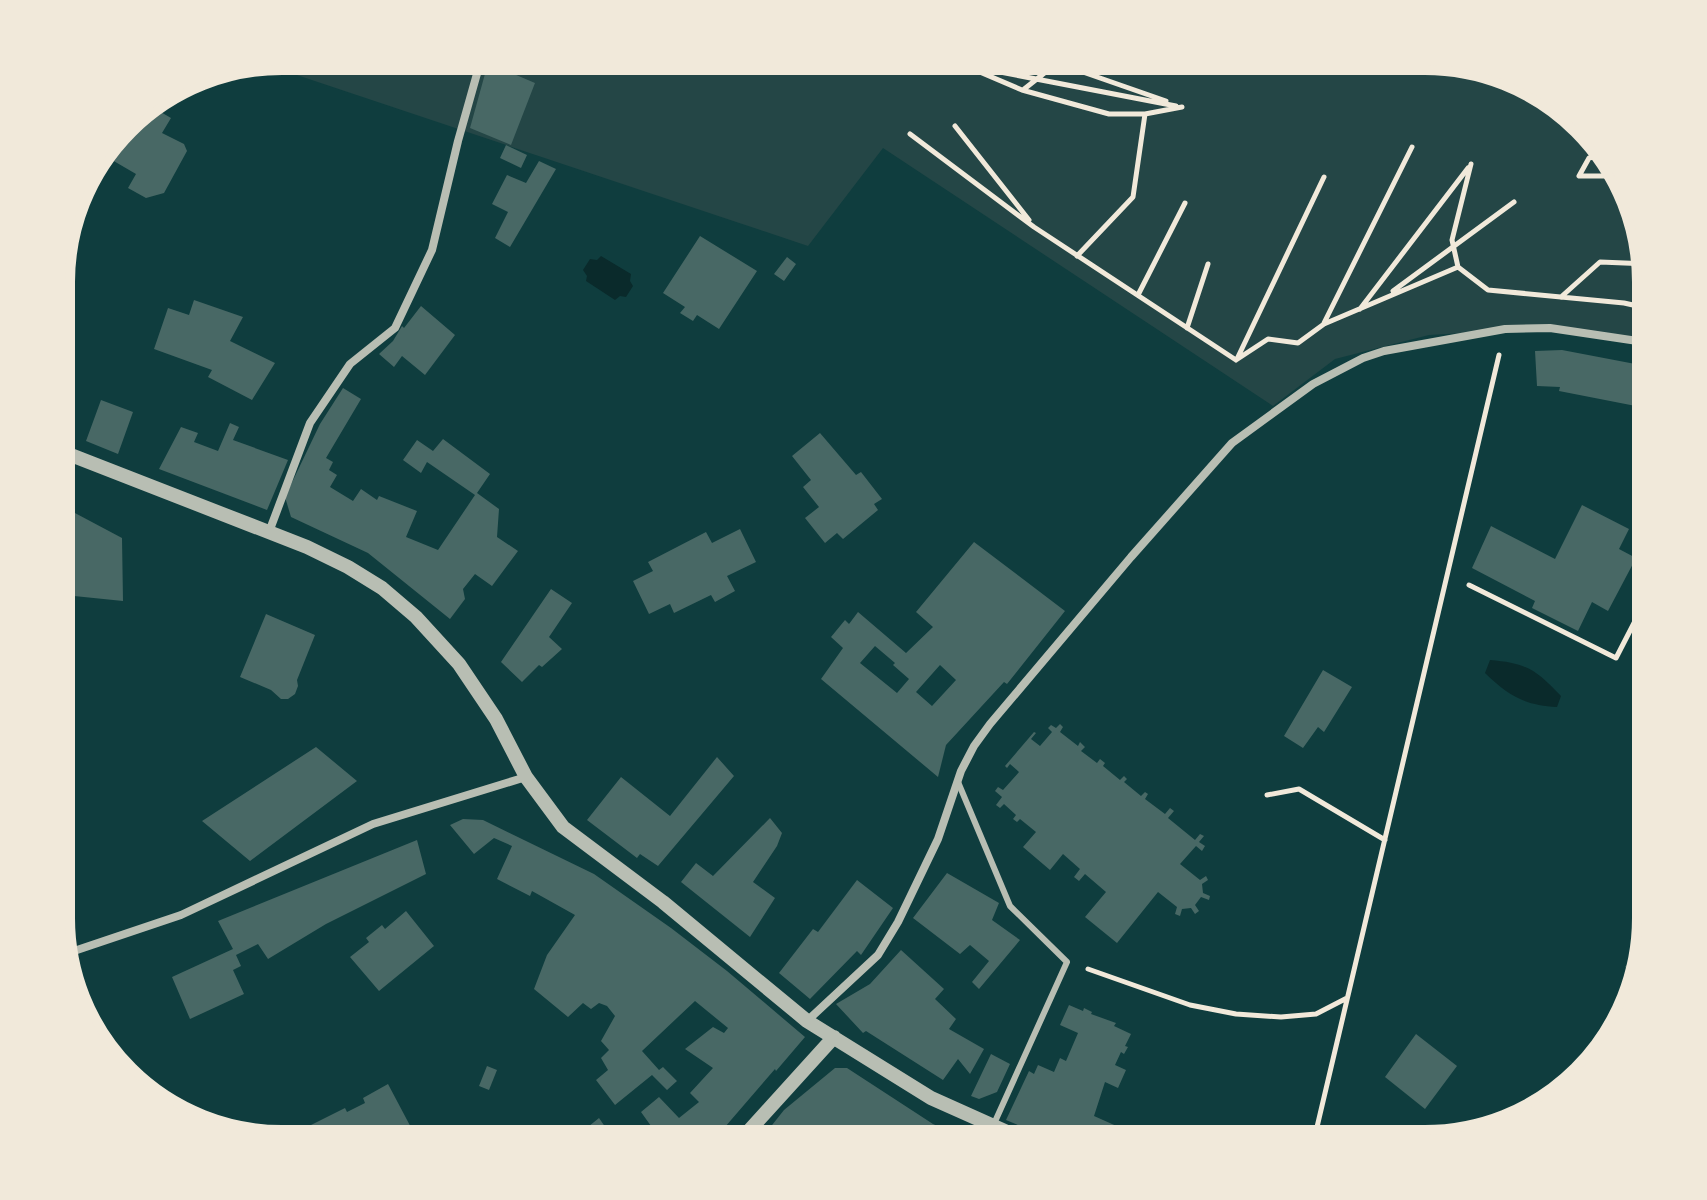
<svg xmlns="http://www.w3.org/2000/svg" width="1707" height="1200" font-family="Cabin,sans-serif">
	<rect width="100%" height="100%" fill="#0f3d3e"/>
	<path fill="#244646" d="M282,56H1439L1562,102L1621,169L1651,268V343L1550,328L1429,335L1335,359L1273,406L883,148L808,246L255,61Z"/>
	<path fill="#0a2a2b" d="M601,256L631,274L630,281L633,286L626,297L620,296L615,300L586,281L587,276L583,270L590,259L597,260Z
		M1490,660C1527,663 1536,670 1561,696L1557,707C1524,705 1509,696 1485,673Z"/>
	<path fill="#486865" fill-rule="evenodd" d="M488,63L535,83L511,145L470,128Z
		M147,104L171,118L162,133L184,144L187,151L164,193L146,198L128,188L136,174L100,153L133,112Z
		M506,145L527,155L521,168L500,158Z
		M539,161L556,169L510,247L495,238L508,212L492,204L507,175L526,183Z
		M700,236L757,271L719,329L697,315L693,321L680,313L685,307L663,293Z
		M787,257L796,264L784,281L774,274Z
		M194,300L243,317L230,341L275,363L252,400L208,377L212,370L154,349L168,308L189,315Z
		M421,306L455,335L425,375L402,356L394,367L379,354L393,341L402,326L404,328Z
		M1562,350L1651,367V409L1559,391L1560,387L1537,386L1535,351Z
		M343,388L361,399L326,458L333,462L329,470L337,475L330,487L353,501L361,489L377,500L379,496L417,511L406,537L438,550L475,495L427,462L421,473L403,460L417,440L433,451L443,439L490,474L477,493L499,509L497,537L518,551L492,586L475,574L463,589L465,599L450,619L368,553L291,517L285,497L320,424Z
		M101,400L133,412L118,454L86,441Z
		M230,423L239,427L233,440L288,460L267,510L159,469L181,427L198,433L194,442L218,451Z
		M820,433L856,475L861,472L882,499L874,504L878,510L843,539L837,533L825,543L805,518L819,507L803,487L811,480L792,456Z
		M58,504L122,538L123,601L74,596L75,573L58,564Z
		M1582,505L1629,529L1619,549L1636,558L1608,611L1592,602L1578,631L1532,608L1535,601L1472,568L1491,526L1555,559Z
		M740,529L756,562L727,576L735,591L715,602L711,595L674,613L670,604L649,614L633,581L653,571L648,562L706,532L712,543Z
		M974,542L1065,611L1007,684L1004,682L946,745L938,777L821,679L843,648L831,637L845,620L849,624L858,612L906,653L933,627L916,612ZM875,646L895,663L893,665L909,679L897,693L860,663ZM940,665L956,680L932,706L916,692Z
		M551,589L572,603L549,637L562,649L542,667L539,665L522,682L501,662Z
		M266,614L315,635L297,680L298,686L295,694L288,699H281L271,690L240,677Z
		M1323,670L1352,687L1324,732L1318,727L1303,748L1284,736Z
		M1060,724L1063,727L1060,732L1078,746L1080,742L1085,747L1081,751L1097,763L1100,759L1105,763L1103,766L1120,780L1124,776L1127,779L1124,782L1141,796L1145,792L1148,794L1145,799L1165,814L1170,808L1174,811L1168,818L1195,840L1200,834L1204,836L1199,842L1205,846L1202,851L1196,846L1180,864L1200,880L1206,876L1208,880L1202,884L1203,893L1210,896L1209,900L1201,897L1195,905L1199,911L1195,914L1191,908L1182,909L1180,916L1175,914L1177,907L1158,892L1117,943L1085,917L1106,892L1085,874L1079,881L1074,877L1080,869L1063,854L1050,870L1023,847L1036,832L1020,819L1017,822L1013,819L1016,815L1004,804L1000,808L996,805L1002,797L995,791L998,787L1003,790L1019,772L1010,764L1007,768L1005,766L1034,732L1036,733L1031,739L1040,746L1052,732L1048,728L1051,725L1056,728Z
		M316,747L357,781L250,861L202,821Z
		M717,757L734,776L658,866L640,854L637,858L587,820L621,777L670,816Z
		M770,818L782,833L777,846L753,882L775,898L750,937L681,882L696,863L713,876Z
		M463,819L483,820L594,874L671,928L727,971L805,1037L776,1071L775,1069L725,1127L728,1129L714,1144H656L651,1137L656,1133L641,1112L659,1097L679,1118L699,1102L690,1093L713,1068L685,1049L713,1027L724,1033L728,1028L695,1001L642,1051L659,1070L663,1067L677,1081L667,1090L652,1075L615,1105L596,1080L608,1070L601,1058L609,1050L601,1041L615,1016L607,1006L599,1003L591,1009L583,1003L568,1017L534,989L547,955L575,915L532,891L530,896L497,879L512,846L494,838L474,854L450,825Z
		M417,840L426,874L326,924L268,959L258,944L236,955L241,966L233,970L244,994L190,1019L172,977L233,949L218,921Z
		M947,873L999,903L992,920L1020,940L979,989L972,982L989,961L970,945L960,954L913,918Z
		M857,880L893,908L861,955L857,951L810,999L779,973L813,929L818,932Z
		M406,911L434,946L379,991L350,957L369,942L366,938L382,925L385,929Z
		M1647,940H1648L1635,974L1625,967Z
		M901,950L944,989L935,999L956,1019L949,1029L984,1049L970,1074L958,1059L943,1080L866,1031L863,1033L836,1004L870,984Z
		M1069,1005L1083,1011L1084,1008L1092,1012L1091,1014L1116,1023L1114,1026L1131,1034L1125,1046L1128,1047L1124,1054L1121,1052L1115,1065L1126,1070L1118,1088L1105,1082L1094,1116L1121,1128L1116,1144H1063L1006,1120L1029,1071L1034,1074L1038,1065L1054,1072L1060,1058L1066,1061L1078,1033L1060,1025Z
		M1416,1034L1457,1066L1425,1109L1385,1077Z
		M991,1054L1010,1064L997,1092L979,1099L971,1096Z
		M487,1066L497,1070L489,1090L479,1086Z
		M835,1068H847L933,1124L977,1144H853L843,1130L818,1140L821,1144H757L784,1110Z
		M388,1084L415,1135L399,1144H318L309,1126L345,1108L347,1112L365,1103L363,1098Z
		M599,1118L617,1144H585L578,1135Z"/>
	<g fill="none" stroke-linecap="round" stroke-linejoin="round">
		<path stroke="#f1e9da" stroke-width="5" d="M961,64L1022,90L1109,114H1145L1182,107
			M961,64L967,56
			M974,67L1176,106
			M1023,90L1057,63L1166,101
			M955,126L1029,220
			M910,134L1034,227L1236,360
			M1608,154L1589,158L1579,176H1623
			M1471,164L1452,240L1458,267L1488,290L1624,303L1651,309
			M1077,256L1133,197L1145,114
			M1393,291L1514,202
			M1138,295L1185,203
			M1561,297L1600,262L1649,264
			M1360,309L1468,168
			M1324,323L1412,147
			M1187,328L1208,264
			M1237,359L1324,177
			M1236,360L1268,339L1298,343L1324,324L1458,267
			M1469,585L1616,658L1651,590
			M1267,795L1299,789L1385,840
			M1088,969L1190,1005L1236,1014L1281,1017L1316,1014L1347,998
			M1313,1144L1499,355"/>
		<path stroke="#b8beb3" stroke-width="6" d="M958,782L1010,906L1067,962L993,1126"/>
		<path stroke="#b8beb3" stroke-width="8" d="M269,532L310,423L350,364L395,328L432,250L458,141L482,56
			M59,950H77L181,915L373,824L526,777
			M807,1021L878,955L898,922L938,839L961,771L974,746L990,724L1131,557L1232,443L1313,384L1363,358L1384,351L1505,329L1550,328L1651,343"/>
		<path stroke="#b8beb3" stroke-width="14" d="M58,450L307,547L348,567L382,588L416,617L459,664L496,719L526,777L563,827L663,902L807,1021L931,1098L1034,1144
			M737,1144L834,1037"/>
	</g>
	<path d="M0 0H1707V1200H0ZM282 70H1425A212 212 0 0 1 1637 282V918A212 212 0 0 1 1425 1130H282A212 212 0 0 1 70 918V282A212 212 0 0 1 282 70Z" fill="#f1e9da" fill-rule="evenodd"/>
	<path fill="none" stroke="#f1e9da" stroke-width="10" d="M282 70H1425A212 212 0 0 1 1637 282V918A212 212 0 0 1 1425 1130H282A212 212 0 0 1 70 918V282A212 212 0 0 1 282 70Z"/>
</svg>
